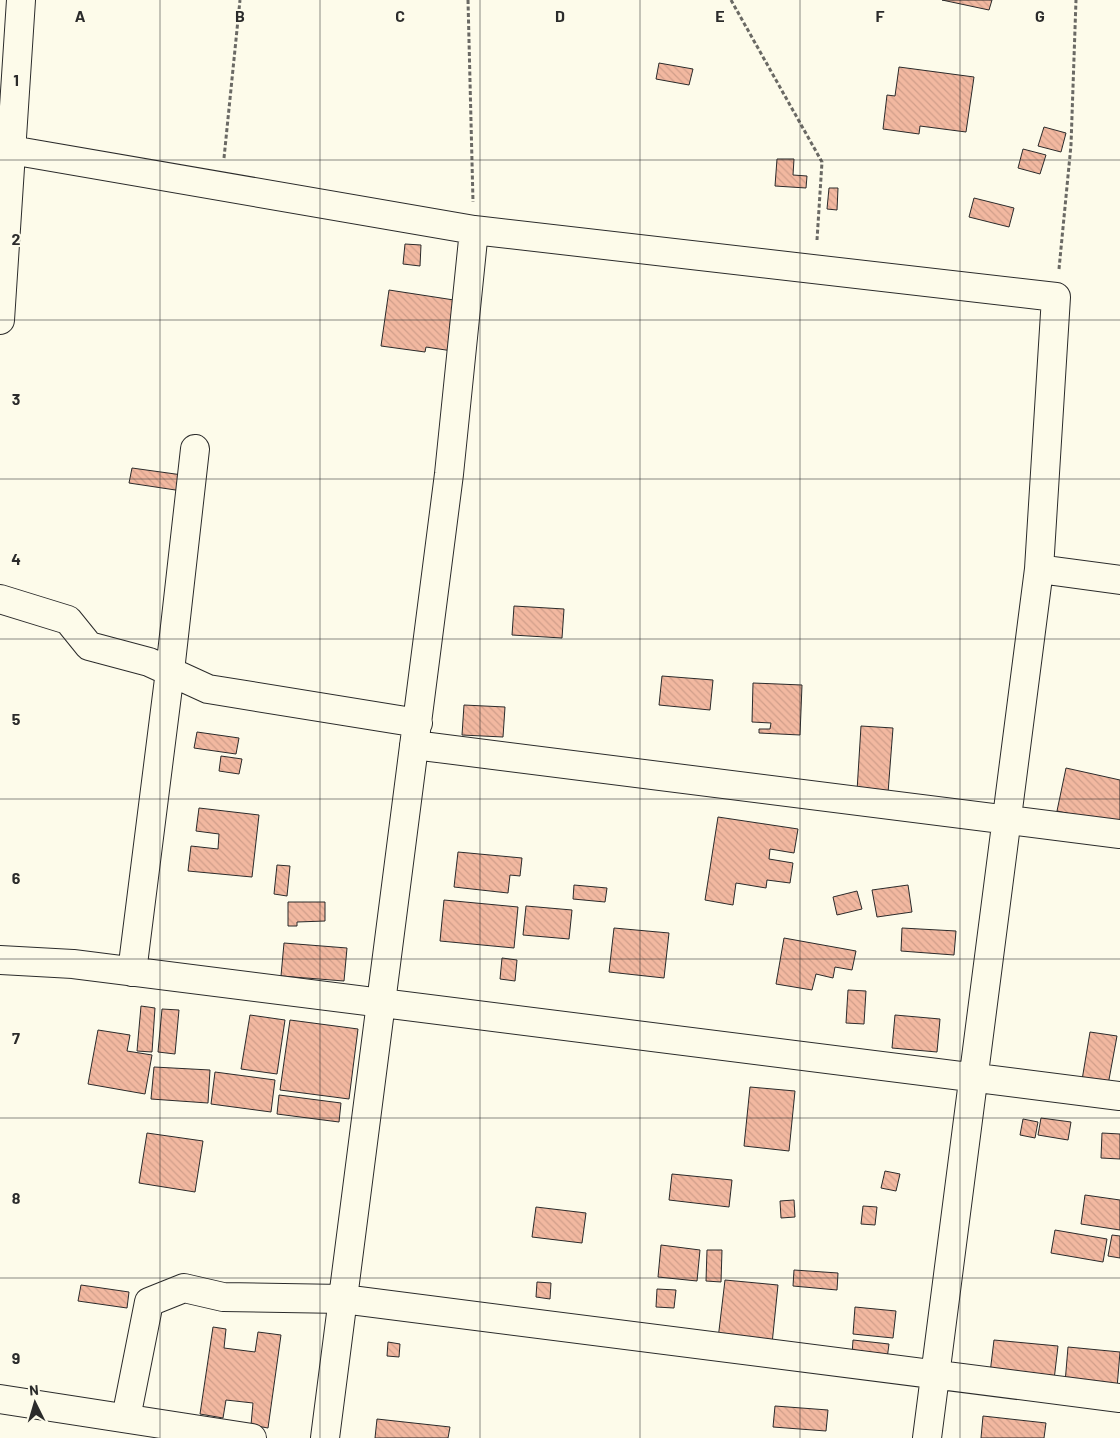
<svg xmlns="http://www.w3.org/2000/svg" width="1120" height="1438" font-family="Barlow,sans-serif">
	<defs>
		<pattern id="building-back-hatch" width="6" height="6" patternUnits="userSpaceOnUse" patternTransform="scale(1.25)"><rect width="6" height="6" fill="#f2b8a0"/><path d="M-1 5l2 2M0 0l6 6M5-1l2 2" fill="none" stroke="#d09e8a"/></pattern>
	</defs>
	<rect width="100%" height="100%" fill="#fdfbea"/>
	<path fill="url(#building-back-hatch)" stroke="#2b2b2b" d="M942,0H992L989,10Z
		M659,63L693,69L689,85L656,79Z
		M899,67L974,77L966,132L920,126L919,134L883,129L887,95L895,96Z
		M1044,127L1066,133L1061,152L1038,146Z
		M1023,149L1046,155L1040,174L1018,168Z
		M777,159H794L793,175L807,176L806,188L775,186Z
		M829,188H838L837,210L827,209Z
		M974,198L1014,208L1009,227L969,217Z
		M405,244L421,245L420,266L403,264Z
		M389,290L454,300L450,325L463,327L459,352L426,347L425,352L381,346Z
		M132,468L204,478L202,494L129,483Z
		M514,606L564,609L562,638L512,635Z
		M662,676L713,680L710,710L659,705Z
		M753,683L802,685L800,735L759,733V729H770L771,723L752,722Z
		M464,705L505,707L503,737L462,735Z
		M861,726L893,728L888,793L857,791Z
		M197,732L239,738L236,754L194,748Z
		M221,756L242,759L239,774L219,771Z
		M1066,768L1120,780V825L1057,811Z
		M199,808L259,815L252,877L188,871L191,846L218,849L219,834L196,831Z
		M718,817L798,829L794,853L770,849L769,859L793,863L790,883L767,880L766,888L736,883L733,905L705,900Z
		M458,852L522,858L520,876L510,875L508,893L454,887Z
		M277,865L290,866L287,896L274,894Z
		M574,885L607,888L605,902L573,899Z
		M908,885L912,912L877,917L872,890Z
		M857,891L862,909L837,915L833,897Z
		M444,900L518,907L514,948L440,941Z
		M288,902H325V921L297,922V926H288Z
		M526,906L572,910L569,939L523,935Z
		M614,928L669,933L664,978L609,972Z
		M902,928L956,931L954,955L901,951Z
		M784,938L856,951L852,970L835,967L833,978L816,974L812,990L776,984Z
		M284,943L347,948L344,981L281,976Z
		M502,958L517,960L515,981L500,979Z
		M848,990L866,991L864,1024L846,1023Z
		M141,1006L155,1008L152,1052L137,1051Z
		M162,1009L179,1010L175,1054L158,1052Z
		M250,1015L285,1020L277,1074L241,1069Z
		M895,1015L940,1019L937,1052L892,1048Z
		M290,1020L358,1029L349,1099L280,1090Z
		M98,1030L130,1035L127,1051L152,1055L145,1094L88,1084Z
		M1090,1032L1117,1036L1108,1085L1082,1080Z
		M154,1067L210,1070L208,1103L151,1099Z
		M215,1072L275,1080L271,1112L211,1104Z
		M750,1087L795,1091L789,1151L744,1146Z
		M279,1095L341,1103L339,1122L277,1114Z
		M1041,1118L1071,1122L1068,1140L1038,1135Z
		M1023,1119L1038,1122L1035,1138L1020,1135Z
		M147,1133L203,1141L195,1192L139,1183Z
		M1102,1133L1120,1134V1159L1101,1158Z
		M885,1171L900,1174L896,1191L881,1188Z
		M672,1174L732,1180L729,1207L669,1200Z
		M1085,1195L1120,1200V1230L1081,1224Z
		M794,1200L795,1217L781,1218L780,1201Z
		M863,1206L877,1207L875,1225L861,1224Z
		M536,1207L586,1213L582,1243L532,1237Z
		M1055,1230L1107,1239L1103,1262L1051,1253Z
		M1112,1235L1120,1236V1258L1108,1256Z
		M661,1245L700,1250L697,1281L658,1277Z
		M707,1250H722L721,1282L706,1281Z
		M794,1270L838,1273L837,1290L793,1286Z
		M725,1280L778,1285L772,1344L718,1339Z
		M537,1282L551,1283L550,1299L536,1297Z
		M81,1285L129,1292L127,1308L78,1301Z
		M657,1289L676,1290L674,1308L656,1307Z
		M855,1307L896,1311L893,1338L853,1334Z
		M213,1327L226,1329L224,1348L255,1352L258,1332L281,1335L268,1428L251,1425L253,1403L226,1400L223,1418L200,1414Z
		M853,1340L889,1344L887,1359L852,1355Z
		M994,1340L1058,1346L1054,1380L990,1373Z
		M388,1342L400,1344L399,1357L387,1356Z
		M1068,1347L1120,1352L1117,1388L1065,1383Z
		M775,1406L828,1410L826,1431L773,1427Z
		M983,1416L1046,1423L1044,1438H981Z
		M377,1419L450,1427L448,1438H375Z"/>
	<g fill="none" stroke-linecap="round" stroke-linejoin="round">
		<defs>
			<path id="minor" d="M11,150L474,230
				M0,320L21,0
				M1039,569L1120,580
				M0,599L68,620L89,646L149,662L208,689L418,723
				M414,745L1120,834
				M0,960L73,964L1120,1096
				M132,972L170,671L195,449
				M0,1399L252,1438
				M126,1418L149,1302L184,1288L223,1297L343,1299L1120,1398
				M325,1438L449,474L474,230L1056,297L1039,569L927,1438"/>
		</defs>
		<use href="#minor" stroke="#2b2b2b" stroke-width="30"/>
		<path stroke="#6a6964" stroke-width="3" stroke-dasharray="4 2.5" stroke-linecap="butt" d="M468,0L473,202
			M731,0L822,162L817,240
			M224,158L240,0
			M1059,269L1071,145L1076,0"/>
		<use href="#minor" stroke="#fdfbea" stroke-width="28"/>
	</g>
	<path fill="none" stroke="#2b2b2b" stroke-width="1" stroke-opacity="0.55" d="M160,0V1438M320,0V1438M480,0V1438M640,0V1438M800,0V1438M960,0V1438M0,160H1120M0,320H1120M0,479H1120M0,639H1120M0,799H1120M0,959H1120M0,1118H1120M0,1278H1120"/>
	<g font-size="16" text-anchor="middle" font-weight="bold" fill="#2b2b2b" stroke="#fdfbea" stroke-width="4" stroke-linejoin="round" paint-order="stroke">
		<text x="80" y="22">A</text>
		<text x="240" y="22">B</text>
		<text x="400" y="22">C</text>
		<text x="560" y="22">D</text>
		<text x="720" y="22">E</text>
		<text x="880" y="22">F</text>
		<text x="1040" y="22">G</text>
		<text x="16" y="86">1</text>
		<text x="16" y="245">2</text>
		<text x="16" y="405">3</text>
		<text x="16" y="565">4</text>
		<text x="16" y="725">5</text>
		<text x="16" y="884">6</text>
		<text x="16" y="1044">7</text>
		<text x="16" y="1204">8</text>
		<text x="16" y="1364">9</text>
	</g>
	<g transform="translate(35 1403) rotate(355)" stroke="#fdfbea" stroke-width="4" paint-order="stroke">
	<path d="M0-4L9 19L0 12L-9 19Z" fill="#2b2b2b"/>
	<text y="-8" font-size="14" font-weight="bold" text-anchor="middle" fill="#2b2b2b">N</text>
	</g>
</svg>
